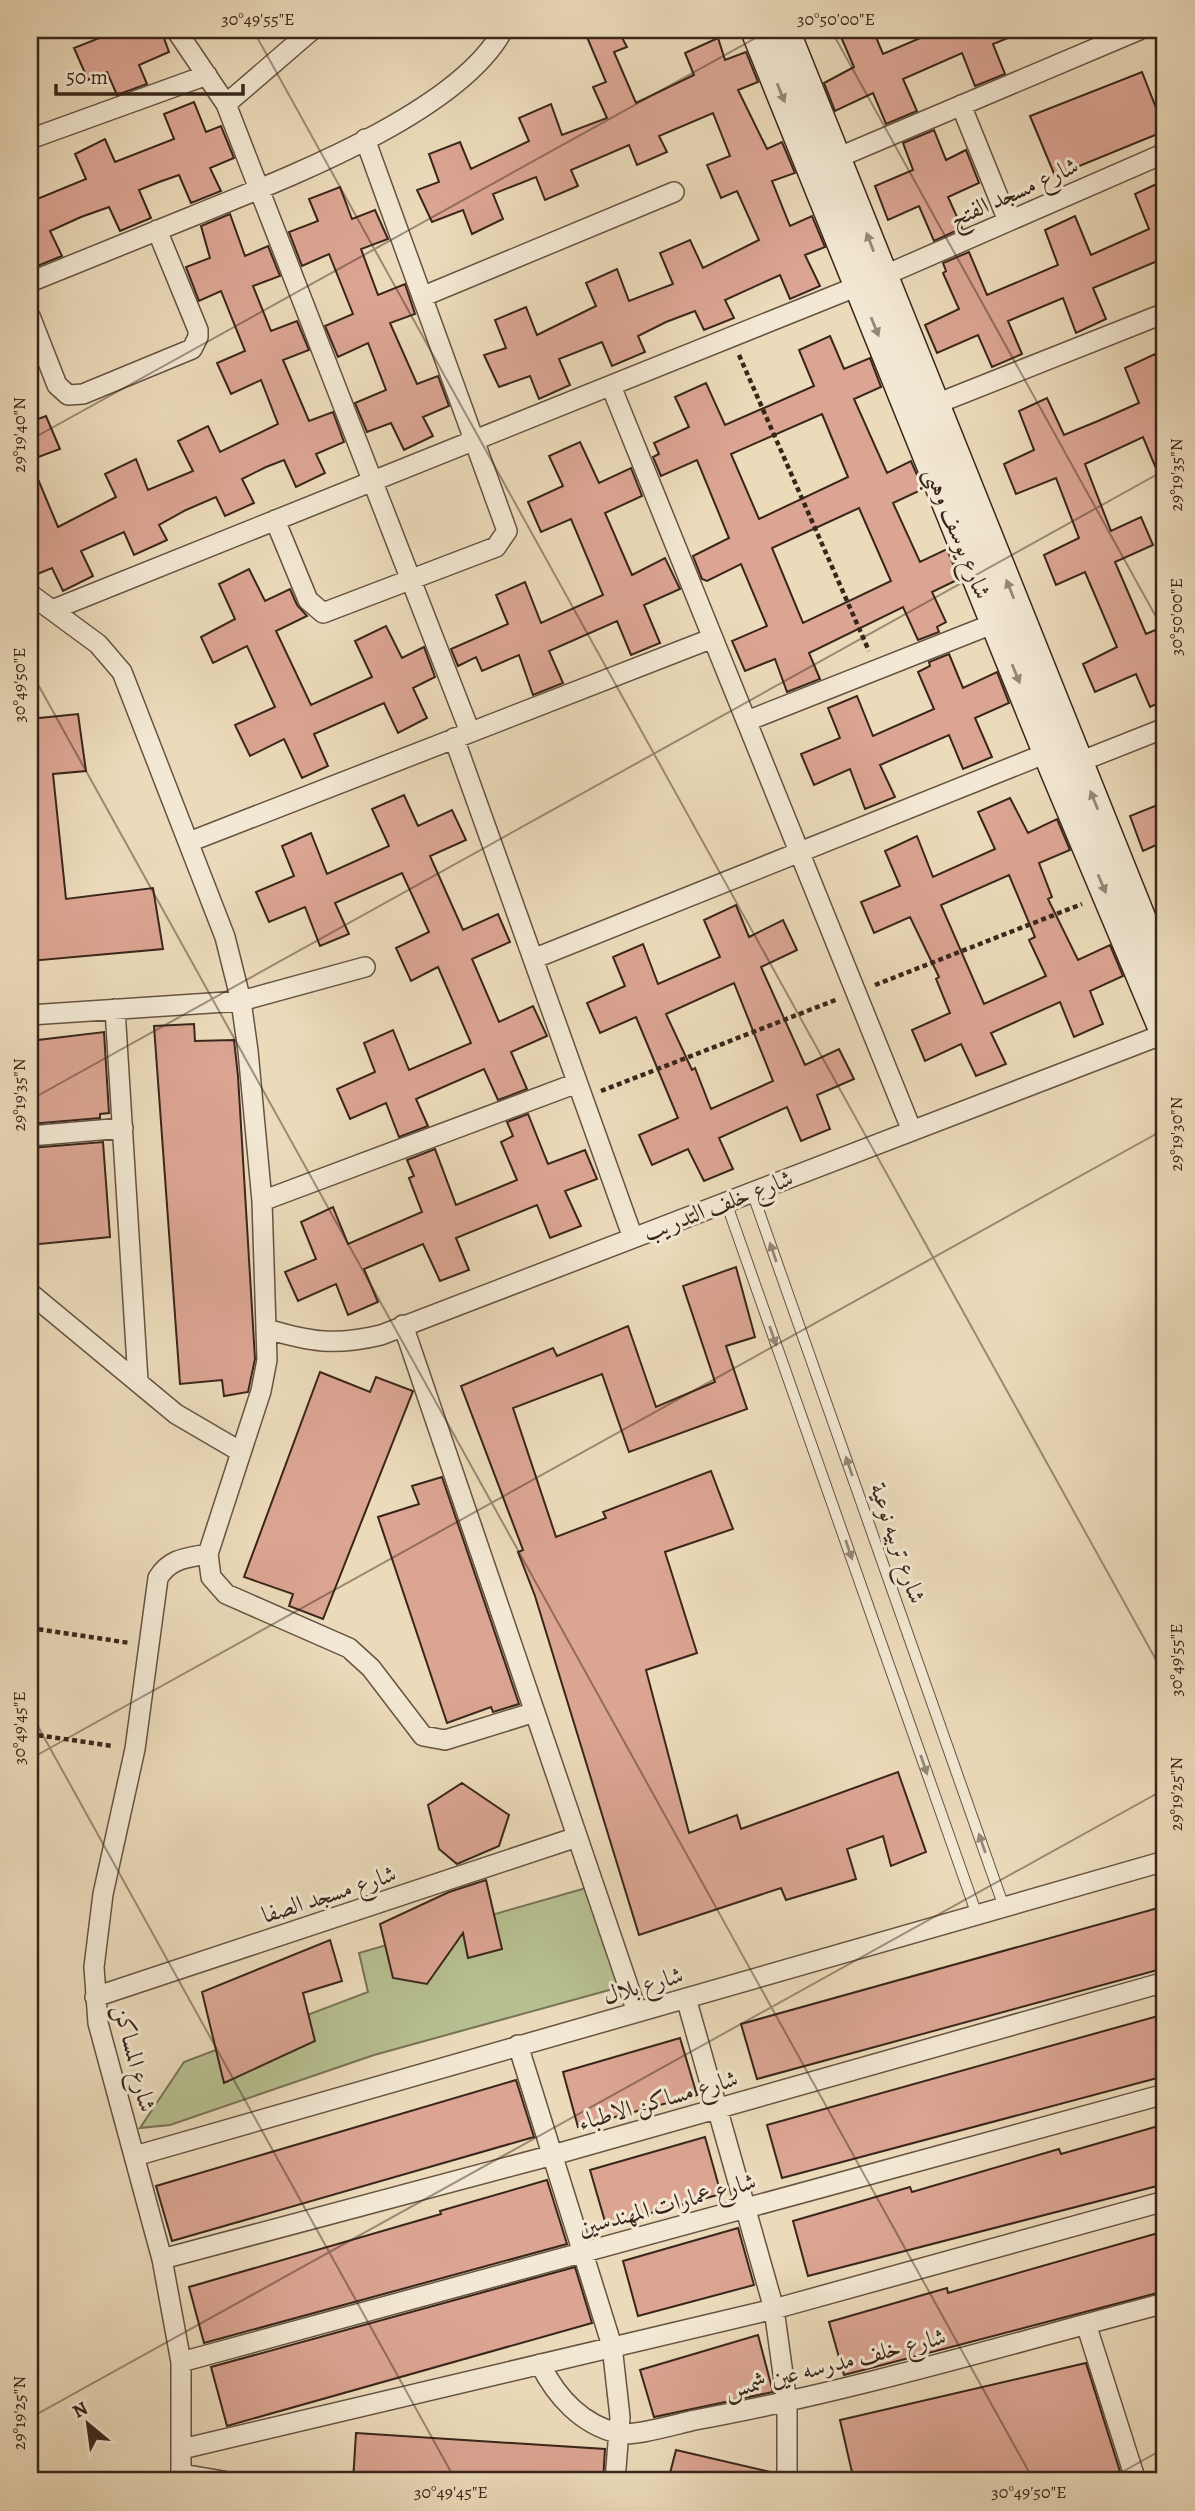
<svg xmlns="http://www.w3.org/2000/svg" width="1195" height="2511" font-family="Alegreya,Amiri,serif">
	<rect width="100%" height="100%" fill="#ecdbbb"/>
	<filter id="stains"><feTurbulence type="fractalNoise" baseFrequency=".00286" numOctaves="4"/><feColorMatrix values="0 0 0 0 .2 0 0 0 0 .09 0 0 0 0 .02 0 0 0 .5 -.17"/></filter>
	<radialGradient id="worn" r=".72"><stop offset=".6" stop-color="#630" stop-opacity="0"/><stop offset="1" stop-color="#630" stop-opacity=".3"/></radialGradient>
	<path fill="#b7c091" stroke="#787356" stroke-width="2" d="M586,1888L620,1987L374,2055L170,2125L140,2128L184,2062L368,1992L359,1953Z"/>
	<path fill="#dca593" stroke="#39261b" stroke-width="2" fill-rule="evenodd" d="M99,30H161L169,52L139,65L147,84L117,95L107,72L88,80L74,48L102,37Z
		M584,30H618L627,47L614,52L636,103L694,75L685,53L718,38L725,60L746,52L758,82L738,90L767,149L782,142L795,173L772,181L790,226L812,216L825,247L805,255L820,286L790,299L780,275L725,300L734,318L704,330L695,311L666,322L638,336L645,352L612,366L602,342L559,359L570,385L539,399L530,376L499,387L484,355L506,348L495,320L526,307L537,335L596,306L586,283L617,269L629,301L673,284L660,253L690,240L703,268L759,240L737,191L721,198L707,165L730,156L713,113L659,136L667,152L637,165L629,145L571,170L578,186L545,200L536,177L493,194L503,219L472,234L463,210L432,222L417,190L439,182L429,154L460,142L471,169L529,141L519,118L551,104L562,135L607,118L593,87L606,82Z
		M838,30H873L883,54L939,30H1028L993,44L1005,74L975,86L962,53L903,79L917,111L886,124L873,93L835,111L824,83L854,67Z
		M1142,72L1165,131L1055,176L1030,116Z
		M194,102L206,132L221,126L234,158L210,168L221,191L191,203L179,175L159,182L139,190L151,218L120,231L109,207L81,217L50,231L62,256L30,269V188L35,200L86,179L75,154L105,139L115,162L174,139L164,114Z
		M934,130L946,160L966,150L979,183L948,197L962,228L934,241L919,206L888,220L875,186L913,170L903,143Z
		M1165,180V266L1162,259L1093,288L1106,319L1076,333L1063,298L1008,321L1022,354L992,367L978,335L937,353L925,325L959,309L943,273L946,271L943,263L969,252L987,295L1058,265L1045,230L1075,216L1091,255L1149,229L1135,194Z
		M340,187L352,219L375,210L388,239L361,249L378,295L405,284L415,314L390,323L417,384L438,376L449,406L423,417L433,436L404,450L391,423L367,432L355,403L386,390L368,343L338,357L325,326L353,314L329,254L302,266L289,232L318,221L309,199Z
		M230,214L245,256L268,246L280,276L253,286L271,331L297,321L309,350L283,360L309,421L333,412L344,442L316,454L325,473L296,487L284,460L266,467L242,479L254,503L225,516L216,497L186,510L159,525L167,540L134,555L124,532L81,551L93,576L63,591L52,568L30,577V422L46,416L60,449L30,460L58,527L116,497L105,474L136,459L148,490L193,471L178,441L208,426L220,452L278,424L261,380L231,394L217,363L245,351L221,291L199,301L186,267L210,258L201,226Z
		M830,336L844,369L870,358L881,387L854,399L887,473L911,461L923,489L893,503L920,562L947,549L959,579L932,592L946,622L937,627L939,632L918,640L903,607L809,653L820,679L787,692L775,659L745,671L732,641L767,626L741,564L707,581L702,579L693,556L729,538L697,460L661,476L653,457L659,454L654,443L689,427L675,397L706,383L725,425L814,386L799,350ZM822,414L848,477L759,519L731,454ZM859,508L891,581L803,623L772,548Z
		M1155,354L1165,378V490L1143,437L1085,464L1111,531L1141,517L1153,545L1115,562L1146,634L1165,626V700L1150,707L1136,674L1095,692L1083,664L1117,647L1085,572L1056,585L1044,555L1079,538L1056,478L1016,494L1004,464L1034,450L1019,411L1047,398L1064,435L1098,421L1139,403L1125,368Z
		M580,442L599,483L631,468L642,496L605,513L632,575L665,558L680,589L644,605L660,643L631,655L617,621L549,651L563,683L533,695L519,655L482,671L476,657L458,666L451,649L508,624L496,595L525,582L541,623L603,595L571,519L541,532L528,502L563,486L549,456Z
		M249,569L265,601L290,589L297,605L307,616L276,631L311,705L372,677L355,641L386,626L402,658L424,647L435,677L413,688L427,718L398,733L384,703L314,734L328,766L302,778L284,739L250,756L235,725L275,707L247,646L213,663L201,637L235,619L219,584Z
		M949,654L963,688L997,672L1009,703L975,718L992,757L963,769L949,735L880,765L895,797L865,809L850,769L814,785L801,754L840,738L828,708L857,696L873,736L934,709L918,672L930,666L929,662Z
		M78,714L86,771L53,774L66,899L153,888L163,949L30,961V719Z
		M404,795L418,826L452,810L466,840L430,856L463,930L498,914L510,942L472,959L499,1022L533,1006L547,1036L511,1052L527,1089L498,1100L484,1069L416,1099L428,1126L399,1137L386,1103L350,1119L337,1089L375,1072L364,1043L393,1030L409,1070L471,1043L438,967L411,981L396,948L429,932L402,873L335,903L349,934L320,946L305,907L269,922L256,892L294,876L282,846L311,833L327,874L389,846L372,809Z
		M1010,798L1028,833L1057,819L1070,850L1039,863L1052,897L1048,899L1078,960L1110,945L1123,976L1090,991L1103,1024L1074,1037L1060,1002L991,1033L1006,1064L976,1076L961,1044L925,1061L912,1030L950,1013L936,979L939,977L910,917L874,933L861,902L900,886L885,851L917,836L933,877L995,849L978,812ZM1009,875L1035,937L1029,940L1046,976L984,1004L941,905Z
		M1165,802V841L1143,851L1130,816Z
		M736,905L749,937L783,920L797,950L761,967L805,1065L839,1049L854,1079L817,1095L830,1129L801,1141L787,1107L719,1138L733,1169L704,1181L688,1149L652,1165L639,1135L678,1118L636,1017L600,1033L587,1003L625,986L613,957L643,944L658,984L720,957L704,920ZM734,983L773,1081L711,1109L695,1068L692,1070L666,1014Z
		M194,1024L195,1041L234,1040L238,1076L255,1359L248,1392L224,1396L222,1380L180,1384L154,1026Z
		M104,1032L109,1113L100,1114V1118L30,1124V1041Z
		M528,1114L548,1164L585,1150L597,1179L565,1191L581,1226L550,1238L537,1205L456,1238L469,1270L440,1281L423,1244L364,1269L378,1302L348,1315L336,1284L298,1301L285,1272L316,1259L301,1222L333,1207L348,1244L422,1212L409,1178L414,1176L407,1160L435,1149L456,1205L517,1180L501,1142L513,1136L507,1122Z
		M103,1142L110,1237L30,1245V1148Z
		M736,1267L755,1337L726,1346L747,1409L629,1452L602,1374L513,1408L556,1537L606,1518L603,1512L711,1471L733,1529L665,1552L697,1653L646,1670L689,1833L737,1815L741,1829L898,1772L926,1852L891,1866L883,1836L847,1849L856,1879L786,1900L781,1888L639,1935L535,1596L518,1552L523,1550L461,1386L553,1348L557,1356L628,1326L656,1407L715,1382L683,1286Z
		M320,1372L370,1392L376,1377L413,1391L323,1619L289,1606L293,1594L244,1577Z
		M442,1477L519,1704L493,1712L491,1707L447,1723L378,1517L419,1504L412,1486Z
		M462,1783L509,1815L499,1846L457,1864L439,1849L428,1805Z
		M486,1880L502,1949L468,1958L463,1933L427,1984L393,1978L380,1924L449,1892Z
		M1165,1906V1968L757,2079L741,2024Z
		M330,1940L342,1981L303,1993L315,2041L224,2083L202,1992Z
		M1165,2014V2076L782,2178L767,2125Z
		M680,2038L697,2095L578,2127L563,2072Z
		M516,2080L534,2137L172,2241L156,2186Z
		M1165,2124V2184L808,2276L793,2221L910,2187L912,2192L1059,2149L1061,2154Z
		M705,2137L721,2194L606,2225L590,2170Z
		M547,2180L567,2244L204,2343L189,2287L441,2214L440,2211Z
		M738,2228L754,2285L638,2316L623,2261Z
		M1165,2231V2291L844,2375L829,2322L947,2288L948,2293Z
		M575,2267L592,2323L227,2426L211,2367Z
		M758,2335L773,2392L654,2417L640,2370Z
		M1086,2363L1123,2481H854L840,2420Z
		M356,2433L605,2449L603,2481H353Z
		M676,2450L775,2473V2481H668Z"/>
	<g fill="none" stroke-linecap="round" stroke-linejoin="round">
		<defs>
			<path id="lane" d="M752,1192L1004,1907
				M726,1202L977,1915"/>
			<path id="street" d="M176,30L226,104L470,732
				M226,104L312,30
				M961,105L1008,221
				M30,139L207,75
				M837,158L1139,30
				M30,282C84,260 138,238 193,216C281,180 458,114 503,30
				M424,296L674,192
				M30,316L57,385L68,395L83,394L192,349L198,337V330L157,230
				M611,386L912,1131
				M936,404L1165,313
				M275,520L308,600L323,613L496,547L507,531L365,139
				M30,594L98,644L122,672L225,937L241,1001L248,1051L262,1201L267,1360L261,1391L208,1554L211,1577L226,1594L349,1648L371,1668L423,1736L445,1740L535,1712
				M52,610L883,276L1165,153
				M747,721L995,623
				M454,738L633,1238
				M1069,766L1165,728
				M189,842L713,638
				M533,959L1047,753
				M115,1009L138,1381
				M30,1015L241,1001L365,967
				M30,1136L123,1128
				M262,1201L577,1083
				M30,1293L176,1414L241,1452
				M403,1325L637,2012
				M267,1329C311,1342 335,1346 381,1335L1164,1034
				M95,1997L577,1837
				M686,1998L774,2309L787,2403V2481
				M518,2045L612,2346L620,2417L615,2481
				M135,2156L1165,1861
				M162,2259L553,2155L1165,1982
				M1086,2324L1136,2481
				M181,2362L1165,2094
				M540,2364C556,2396 581,2424 617,2433C634,2437 676,2424 695,2420C854,2391 1009,2344 1165,2303
				M182,2449L774,2309L1165,2201
				M182,2474L223,2481
				M181,2481V2362L162,2259L98,2023L94,1967L103,1894L135,1749L158,1578C170,1558 187,1558 208,1554"/>
			<path id="secondary" d="M755,30L1055,772L1165,1034
				M785,30L1165,977"/>
		</defs>
		<use href="#lane" stroke="#665343" stroke-width="12"/>
		<use href="#street" stroke="#665343" stroke-width="22"/>
		<use href="#secondary" stroke="#39261b" stroke-width="31"/>
		<path stroke="#39261b" stroke-width="4.5" stroke-dasharray="5 3.5" stroke-linecap="butt" d="M739,355L869,651
			M875,985L1082,904
			M601,1091L838,999
			M30,1628L130,1643
			M30,1734L113,1746"/>
		<use href="#lane" stroke="#f3e8d3" stroke-width="10"/>
		<use href="#street" stroke="#f3e8d3" stroke-width="19"/>
		<use href="#secondary" stroke="#f3e8d3" stroke-width="28"/>
	</g>
	<defs><path id="oneway-solid" d="M-6-.8H1V-3.2L6.5 0L1 3.2V.8H-6Z" transform="scale(1.75)"/></defs>
	<g fill="#968777">
		<use href="#oneway-solid" transform="translate(781 93) rotate(68)"/>
		<use href="#oneway-solid" transform="translate(870 242) rotate(-111)"/>
		<use href="#oneway-solid" transform="translate(875 327) rotate(68)"/>
		<use href="#oneway-solid" transform="translate(1010 589) rotate(-112)"/>
		<use href="#oneway-solid" transform="translate(1016 674) rotate(68)"/>
		<use href="#oneway-solid" transform="translate(1094 800) rotate(-112)"/>
		<use href="#oneway-solid" transform="translate(1102 884) rotate(67)"/>
		<use href="#oneway-solid" transform="translate(773 1252) rotate(-109)"/>
		<use href="#oneway-solid" transform="translate(773 1336) rotate(71)"/>
		<use href="#oneway-solid" transform="translate(849 1466) rotate(-109)"/>
		<use href="#oneway-solid" transform="translate(849 1550) rotate(71)"/>
		<use href="#oneway-solid" transform="translate(924 1765) rotate(71)"/>
		<use href="#oneway-solid" transform="translate(982 1843) rotate(-109)"/>
	</g>
	<path fill="none" stroke="#39261b" stroke-width="2" stroke-opacity="0.45" d="M253,30L1165,1676M831,30L1165,633M30,440L770,30M30,670L1034,2481M30,1100L1165,470M30,1712L456,2481M30,1759L1165,1129M30,2418L1165,1789M1106,2481L1165,2448"/>
	<g text-anchor="middle" dominant-baseline="central" stroke-width="6" stroke-linejoin="round" paint-order="stroke">
		<g font-size="24" fill="#39261b" stroke="#f3e8d3">
			<text transform="translate(1014 192) rotate(-24)">شارع مسجد الفتح</text>
			<text transform="translate(958 533) rotate(68)">شارع يوسف وهبى</text>
			<text transform="translate(718 1205) rotate(-21)">شارع خلف التدريب</text>
			<text transform="translate(898 1543) rotate(71)">شارع تربيه نوعية</text>
			<text transform="translate(329 1894) rotate(-18)">شارع مسجد الصفا</text>
			<text transform="translate(643 1985) rotate(-16)">شارع بلال</text>
			<text transform="translate(135 2058) rotate(76)">شارع المساكن</text>
			<text transform="translate(658 2100) rotate(-16)">شارع مساكن الاطباء</text>
			<text transform="translate(667 2204) rotate(-15)">شارع عمارات المهندسين</text>
			<text transform="translate(835 2363) rotate(-14)">شارع خلف مدرسه عين شمس</text>
		</g>
	</g>
	<rect width="1195" height="2511" fill="none" stroke="#ecdbbb" stroke-width="77"/>
	<g transform="translate(88 2424) rotate(331)" stroke="#f3e8d3" stroke-width="5" paint-order="stroke">
	<path d="M0-5L12 26L0 18L-12 26Z" fill="#39261b"/>
	<text y="-10" font-size="19" font-weight="bold" text-anchor="middle" fill="#39261b">N</text>
	</g>
	<path d="M56 84v10h187v-10" fill="none" stroke="#39261b" stroke-width="3.5"/>
	<text x="66" y="84" font-size="21" fill="#39261b" stroke="#f3e8d3" stroke-width="5" paint-order="stroke">50 m</text>
	<rect x="38" y="38" width="1118" height="2434" fill="none" stroke="#39261b" stroke-width="2.5"/>
	<g font-size="18" text-anchor="middle" fill="#39261b">
		<text x="258" y="25">30°49'55"E</text>
		<text x="836" y="25">30°50'00"E</text>
		<text transform="translate(19 435) rotate(-90)" y="6">29°19'40"N</text>
		<text transform="translate(1176 475) rotate(-90)" y="6">29°19'35"N</text>
		<text transform="translate(1176 617) rotate(-90)" y="6">30°50'00"E</text>
		<text transform="translate(19 685) rotate(-90)" y="6">30°49'50"E</text>
		<text transform="translate(19 1095) rotate(-90)" y="6">29°19'35"N</text>
		<text transform="translate(1176 1134) rotate(-90)" y="6">29°19'30"N</text>
		<text transform="translate(1176 1660) rotate(-90)" y="6">30°49'55"E</text>
		<text transform="translate(19 1728) rotate(-90)" y="6">30°49'45"E</text>
		<text transform="translate(1176 1794) rotate(-90)" y="6">29°19'25"N</text>
		<text transform="translate(19 2413) rotate(-90)" y="6">29°19'25"N</text>
		<text x="451" y="2498">30°49'45"E</text>
		<text x="1029" y="2498">30°49'50"E</text>
	</g>
	<rect width="100%" height="100%" filter="url(#stains)"/>
	<rect width="100%" height="100%" fill="url(#worn)"/>
</svg>
